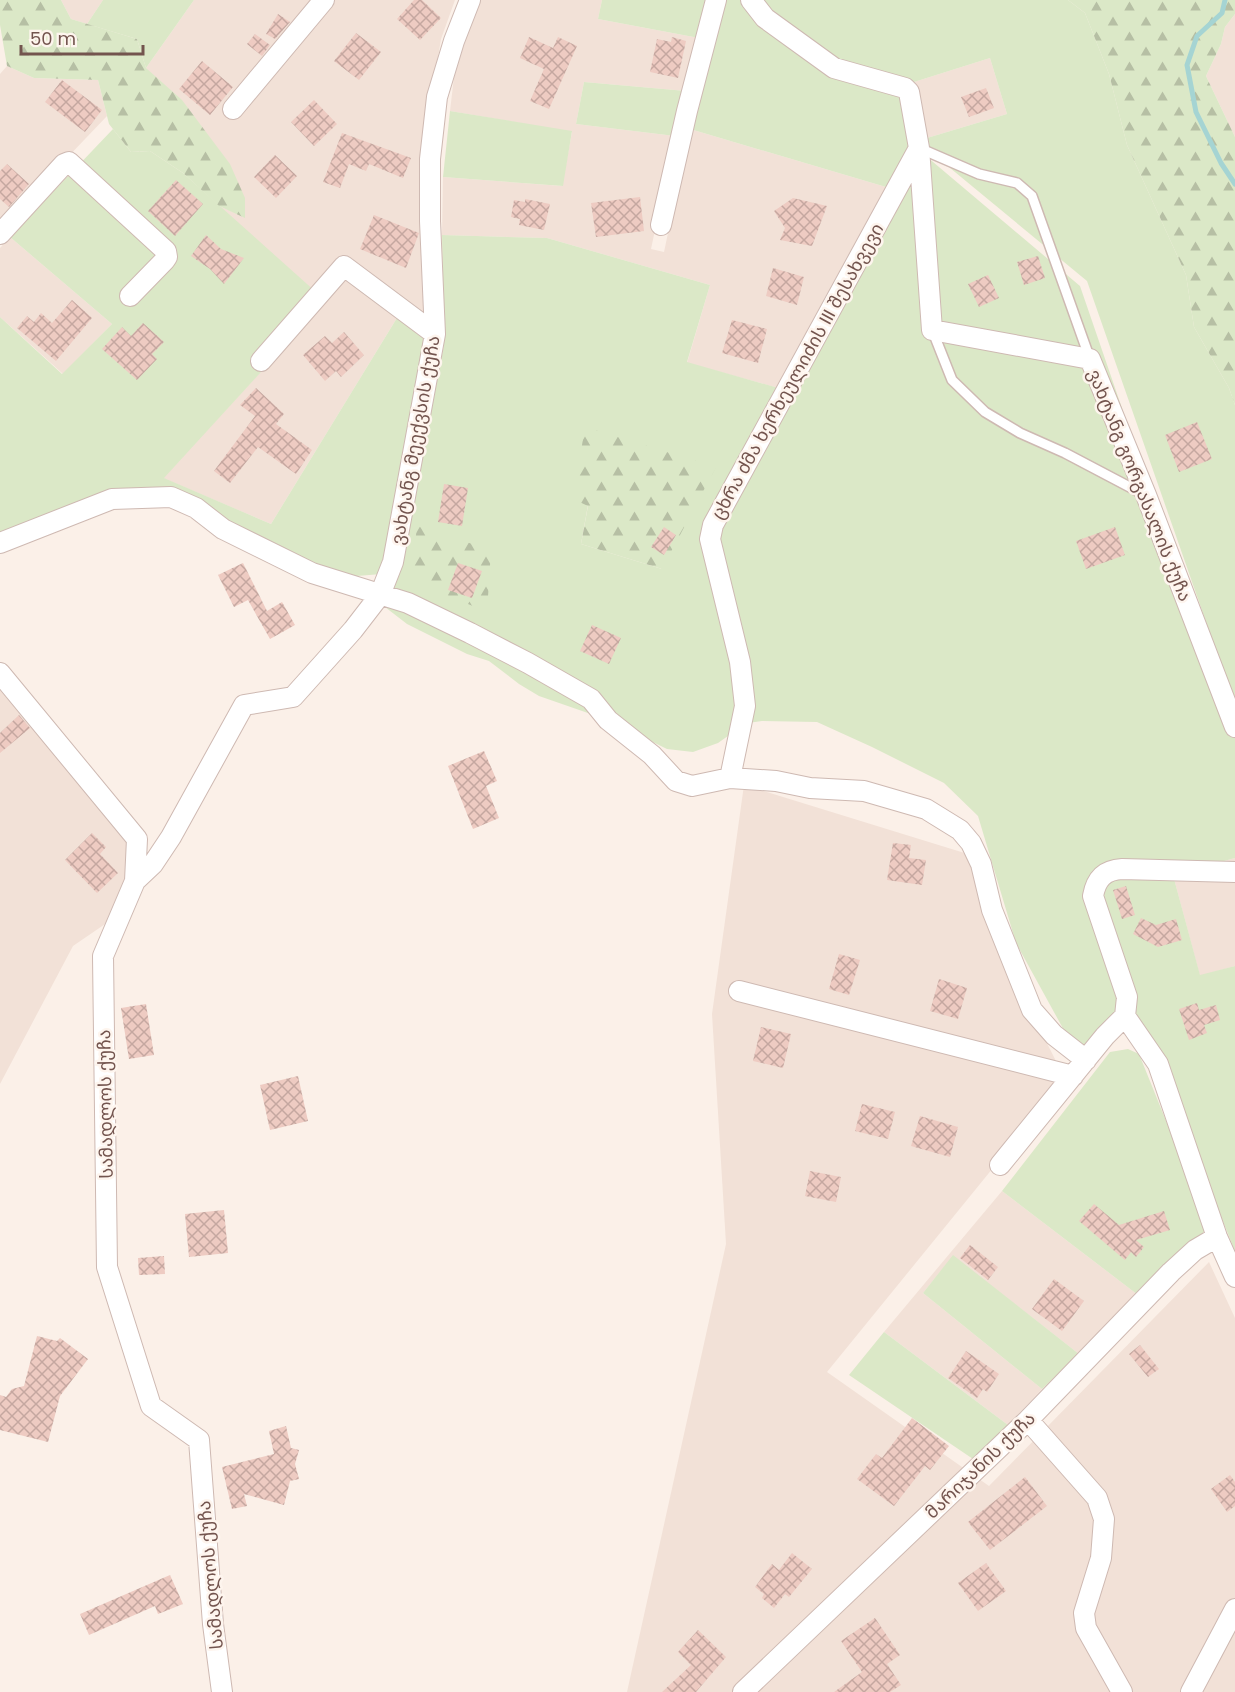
<svg xmlns="http://www.w3.org/2000/svg" width="1235" height="1692" font-family="Poppins,'Noto Sans Georgian',sans-serif">
	<defs>
		<pattern id="forest-firs" width="22" height="20" patternUnits="userSpaceOnUse" patternTransform="scale(1.5)"><rect width="22" height="20" fill="#dbe8c7"/><path d="M5 1l3.5 6h-7zM16 11l3.5 6h-7z" fill="#b6bfa4"/></pattern>
		<pattern id="building-cross-hatch" width="8" height="8" patternUnits="userSpaceOnUse" patternTransform="scale(1.5)"><rect width="8" height="8" fill="#eecbc2"/><path d="M0 0l8 8M0 8l8-8" fill="none" stroke="#c5a7a0"/></pattern>
	</defs>
	<rect width="100%" height="100%" fill="#fbf0e8"/>
	<path fill="#f2e1d7" d="M61,0H103L87,24L71,19Z
		M194,0H455L441,39L432,94L428,322L341,258L314,292L219,206L245,217L146,68Z
		M478,0H602L598,19L699,38L686,91L584,82L576,124L675,136L651,249L664,252L690,129L886,187L782,389L687,363L710,285L547,238L442,235L443,177L562,186L572,132L450,111L454,77Z
		M1235,14V137L1206,76L1221,44L1225,27Z
		M990,58L1007,114L927,138L914,82Z
		M7,66L34,78L98,80L107,116L0,228V74Z
		M10,237L112,324L63,374L0,317V248Z
		M347,275L400,313L271,524L163,478L326,301Z
		M0,684L133,841L134,856L111,920L73,946L0,1084Z
		M744,785L971,855L996,943L1056,1061L1054,1093L827,1372L989,1486L1209,1262L1235,1318V1692H627L726,1244L712,1014Z
		M1235,858V966L1200,976L1173,875Z
		M1002,1191L1138,1295L1079,1354L953,1256L923,1293L1042,1389L1008,1425L884,1332Z"/>
	<path fill="#dbe8c7" fill-rule="evenodd" d="M103,0H194L146,68L137,39L87,24Z
		M602,0H710L699,38L598,19Z
		M722,0H745L760,19L904,95L913,147L886,187L690,129Z
		M757,0H1068L1085,13L1109,74L1127,145L1186,275L1194,327L1229,388L1235,405V705L1087,281L944,163L929,146L927,138L1007,114L990,58L914,82L837,63Z
		M584,82L686,91L675,136L576,124Z
		M450,111L572,131L563,186L443,177Z
		M113,129L131,152L150,151L183,173L326,301L164,478L271,524L400,313L430,335L382,574L344,577L228,525L171,490L0,537V317L62,374L112,324L10,237Z
		M920,151L1080,286L1235,737V858L1173,875L1200,975L1235,966V1251L1156,1057C1143,1040 1133,1033 1110,1033L1082,1063L1016,943L978,816L944,783L872,747L817,722L762,721L748,723L717,528Z
		M442,235L547,238L710,285L687,362L782,389L708,526L740,705L735,731L718,743L693,752L667,749L608,720L539,696L519,684L489,661L467,654L407,624L385,607L402,564L444,345ZM588,505L662,569L581,544Z
		M1128,1049L1139,1054L1209,1227L1138,1295L1002,1191L1110,1052Z
		M953,1255L1079,1354L1042,1389L923,1293Z
		M884,1332L1008,1425L973,1459L849,1375Z"/>
	<path fill="url(#forest-firs)" d="M0,0H61L71,19L137,39L146,68L182,100L230,164L245,198V218L219,206L183,173L150,151L131,152L109,124L98,80L34,78L7,66L0,25Z
		M1068,0H1235V14L1225,27L1221,44L1206,76L1235,137V405L1229,388L1194,327L1186,275L1127,145L1109,74L1085,13Z
		M585,427L716,467L662,569L581,544L588,506L573,499Z
		M417,526L491,550L487,612L411,580Z"/>
	<g fill="none" stroke-linecap="round" stroke-linejoin="round">
		<path stroke="#a5d4d3" stroke-width="5" d="M1225,0L1222,13L1197,36L1187,65L1196,112L1221,163L1235,184"/>
	</g>
	<path fill="url(#building-cross-hatch)" d="M414,0H422L441,18L420,40L397,19Z
		M278,14L290,22L275,39L266,34Z
		M356,33L381,52L359,80L334,61Z
		M255,34L270,45L262,56L247,44Z
		M529,37L553,48L558,37L577,46L549,109L530,101L544,69L520,58Z
		M672,37L686,41L678,78L650,72L657,39L671,42Z
		M202,61L233,87L210,115L179,89Z
		M62,80L102,110L85,132L45,102Z
		M986,88L994,108L969,117L961,97Z
		M314,100L337,124L314,146L291,122Z
		M342,133L411,158L403,178L369,164L366,171L349,164L340,188L323,182Z
		M275,155L297,176L276,198L254,177Z
		M7,164L29,184L9,207L0,199V171Z
		M176,180L203,204L175,236L148,211Z
		M640,197L644,231L596,237L591,203Z
		M793,198L827,206L812,246L780,240L785,228L774,211Z
		M525,199L550,204L544,230L519,225L520,219L511,217L514,200L525,202Z
		M374,215L419,233L406,268L360,249Z
		M206,235L221,249L244,258L224,284L210,269L191,256Z
		M1038,256L1045,278L1024,285L1017,262Z
		M773,268L804,277L797,305L766,296Z
		M988,275L999,298L979,307L968,284Z
		M72,300L92,318L56,361L17,328L27,316L34,322L41,313L52,323Z
		M732,320L767,329L758,363L722,353Z
		M143,323L164,342L152,354L157,359L137,380L102,349L122,327L131,336Z
		M344,332L364,355L341,377L336,371L325,381L303,355L325,336L332,343Z
		M256,388L284,414L276,424L312,450L296,474L258,447L230,483L214,471L255,416L240,405Z
		M1197,422L1212,459L1179,472L1165,435Z
		M444,484L468,488L462,526L438,522Z
		M664,527L676,535L664,555L651,547Z
		M1115,527L1125,555L1086,569L1076,541Z
		M243,563L267,611L282,602L295,625L270,639L248,600L234,607L218,575Z
		M458,563L482,571L472,598L448,590Z
		M592,625L621,638L609,664L580,651Z
		M19,715L30,728L0,753V733Z
		M484,751L497,781L486,786L499,818L473,829L448,766Z
		M92,833L106,847L100,854L118,873L97,893L65,860Z
		M893,843L911,845L909,858L926,860L922,885L887,880Z
		M1126,886L1135,915L1122,919L1113,890Z
		M1141,918L1156,925L1176,919L1182,940L1158,947L1133,934Z
		M839,954L860,960L849,995L829,989Z
		M939,979L967,988L958,1019L930,1011Z
		M1197,1003L1199,1010L1216,1005L1220,1020L1204,1025L1207,1033L1189,1040L1179,1009Z
		M146,1004L154,1055L129,1059L121,1008Z
		M761,1027L791,1034L783,1068L753,1061Z
		M298,1076L308,1121L270,1130L260,1085Z
		M862,1104L895,1112L888,1139L855,1131Z
		M920,1116L958,1127L950,1157L911,1146Z
		M810,1171L841,1177L836,1202L805,1196Z
		M1094,1204L1119,1225L1164,1211L1170,1230L1136,1240L1144,1247L1136,1257L1131,1252L1125,1260L1079,1221Z
		M224,1210L228,1253L189,1257L185,1214Z
		M970,1245L998,1267L988,1280L960,1258Z
		M164,1256L165,1274L139,1275L138,1258Z
		M1054,1279L1084,1301L1062,1331L1032,1309Z
		M37,1336L57,1341L60,1338L88,1359L60,1396L48,1442L0,1430V1395L6,1397L12,1389L24,1386Z
		M1140,1345L1159,1369L1148,1377L1129,1354Z
		M966,1351L999,1374L987,1392L983,1389L977,1398L948,1378Z
		M912,1418L949,1446L930,1470L925,1466L894,1506L857,1479L876,1454L882,1458Z
		M286,1426L291,1448L299,1450L295,1464L299,1479L290,1481L284,1505L244,1494L247,1506L232,1509L222,1467L274,1454L269,1431Z
		M1230,1475L1235,1482V1506L1227,1512L1211,1489Z
		M1025,1477L1047,1506L990,1550L968,1522Z
		M792,1553L812,1569L789,1597L785,1594L774,1608L762,1598L764,1594L755,1587L772,1564L779,1570Z
		M986,1563L1006,1591L978,1611L958,1583Z
		M170,1575L183,1604L158,1614L155,1606L89,1635L80,1614Z
		M875,1618L900,1655L887,1664L901,1685L890,1692H834L862,1672L841,1641Z
		M698,1630L726,1657L696,1692H662L691,1665L678,1652Z"/>
	<g fill="none" stroke-linecap="round" stroke-linejoin="round">
		<defs>
			<path id="service" d="M919,148L979,174L1017,183L1032,196L1090,359
				M933,332L952,380L985,412L1020,433L1065,453L1141,493"/>
			<path id="minor" d="M751,0L765,18L834,68L905,88L909,92L919,148L932,330L1090,359L1146,495L1235,727
				M233,109L324,0
				M661,225L687,111L716,0
				M0,234L64,164L69,162L166,251L167,257L165,260L130,296
				M261,361L344,266L435,334
				M0,543L112,499L171,497L196,508L223,529L312,573L408,603L470,633L528,663L591,699L608,720L652,755L676,781L692,786L730,778L776,781L810,788L864,791L926,809L960,830L971,843L981,864L992,910L1032,1010L1054,1035L1086,1060
				M0,673L137,839L135,881
				M730,778L745,706L740,662L710,539L713,525L919,148
				M739,991L1073,1076
				M1125,1016L1127,997L1093,896C1096,879 1104,870 1122,869L1235,872
				M1000,1165L1105,1036L1125,1016L1158,1064L1217,1237L1235,1277
				M1028,1420L1097,1498L1104,1519L1101,1558L1084,1613L1086,1628L1122,1692
				M222,1692L213,1624L199,1440L151,1406L107,1267L103,956L135,881L153,864L171,837L244,705L293,697L353,630L380,595L393,562L435,334L430,221V159L437,97L454,41L470,0
				M743,1692L1028,1420L1171,1272L1195,1250L1217,1237
				M1191,1692L1235,1609"/>
		</defs>
		<use href="#service" stroke="#ceb9b2" stroke-width="12"/>
		<use href="#minor" stroke="#ceb9b2" stroke-width="22"/>
		<use href="#service" stroke="#fff" stroke-width="9"/>
		<use href="#minor" stroke="#fff" stroke-width="20"/>
	</g>
	<g text-anchor="middle" dominant-baseline="central" stroke-width="5" stroke-linejoin="round" paint-order="stroke">
		<g font-size="18" fill="#73544e" stroke="#fef5ee">
			<text transform="translate(797 371) rotate(-61)">ცხრა ძმა ხერხეულიძის III შესახვევი</text>
			<text transform="translate(415 440) rotate(-80)">ვახტანგ მეექვსის ქუჩა</text>
			<text transform="translate(1140 485) rotate(68)">ვახტანგ გორგასალის ქუჩა</text>
			<text transform="translate(105 1104) rotate(-91)">სამადლოს ქუჩა</text>
			<text transform="translate(980 1465) rotate(-44)">მარიჯანის ქუჩა</text>
			<text transform="translate(210 1575) rotate(-95)">სამადლოს ქუჩა</text>
		</g>
	</g>
	<path d="M21 45v9h122v-9" fill="none" stroke="#73544e" stroke-width="3"/>
	<text x="30" y="45" font-size="18" fill="#73544e" stroke="#fef5ee" stroke-width="4.5" paint-order="stroke">50 m</text>
</svg>
